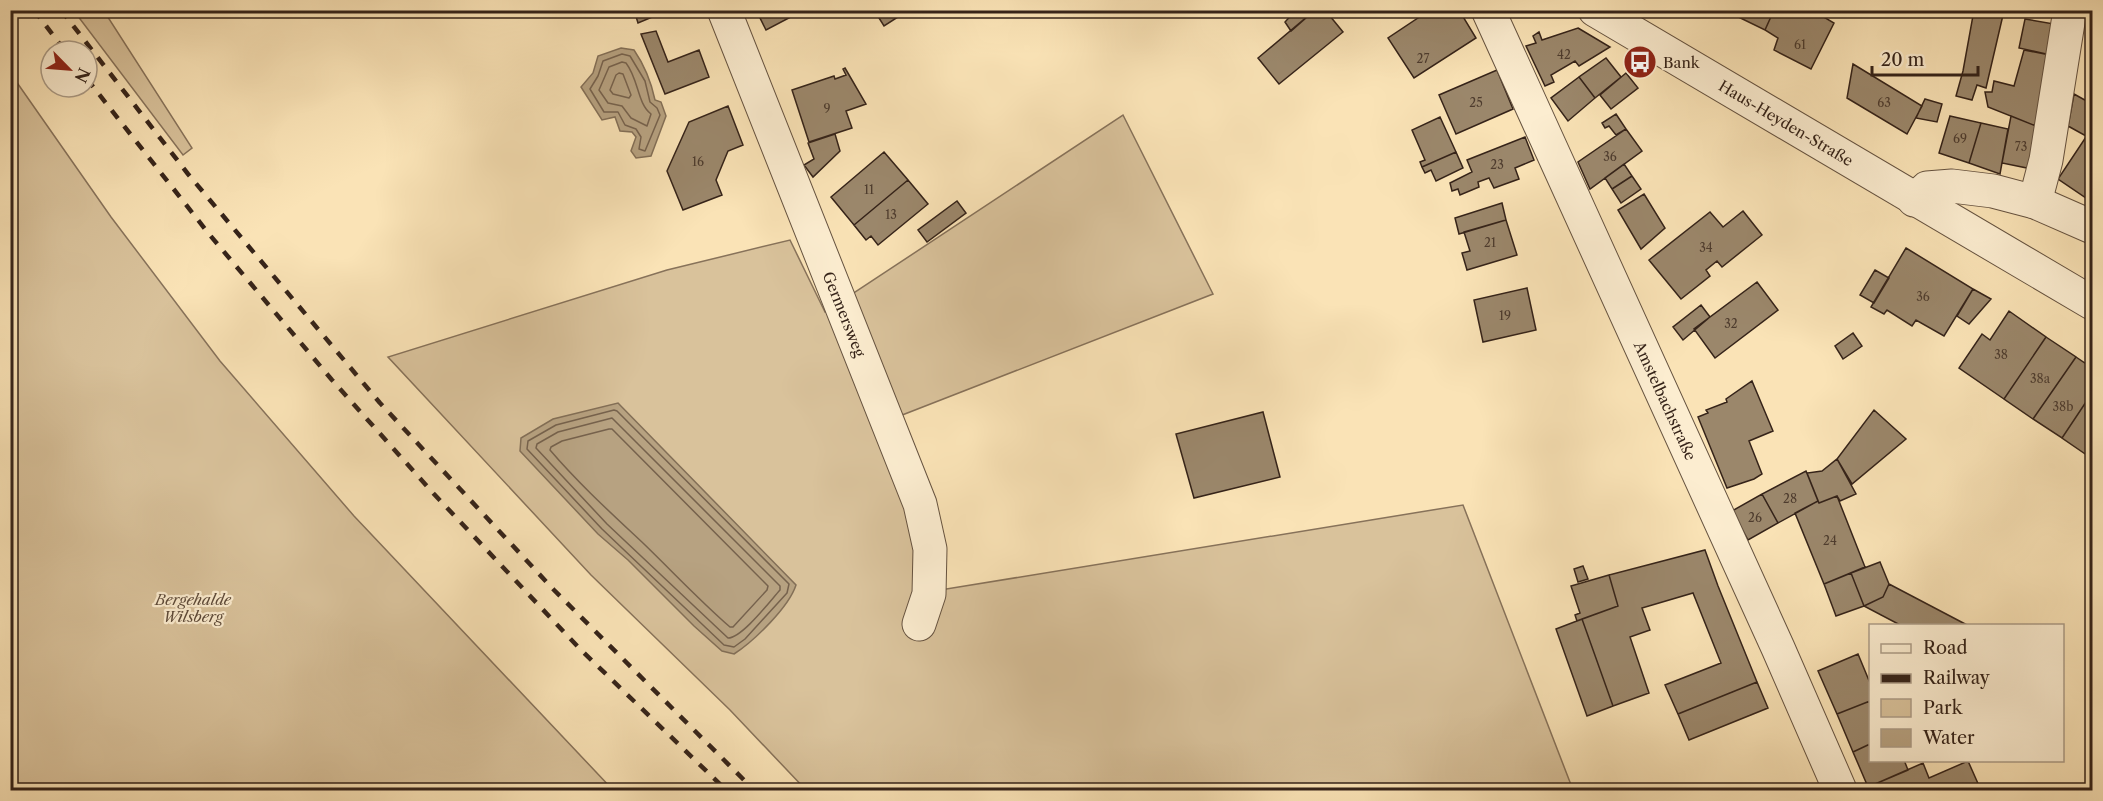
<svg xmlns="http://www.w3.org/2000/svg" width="2103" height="801" font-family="'Libre Caslon Text',serif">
	<rect width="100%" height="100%" fill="#fae3b6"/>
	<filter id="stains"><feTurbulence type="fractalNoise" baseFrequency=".00333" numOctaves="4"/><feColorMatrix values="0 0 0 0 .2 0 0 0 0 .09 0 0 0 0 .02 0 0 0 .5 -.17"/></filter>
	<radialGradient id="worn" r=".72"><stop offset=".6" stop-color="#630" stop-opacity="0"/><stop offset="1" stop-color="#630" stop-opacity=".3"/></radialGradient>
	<path fill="#d9c29b" stroke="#87725a" stroke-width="1.5" d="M74,11H104L192,148L183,155Z
		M11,74L111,217L220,361L354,516L613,790H11Z
		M1123,115L1213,294L874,426L915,530L922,593L1463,505L1573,790H806L730,710L591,575L388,357L667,270L790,240L825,312Z"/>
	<path fill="#b7a281" stroke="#836f57" stroke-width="1.5" d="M621,48L634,50C645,66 651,81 655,100L661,102L666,116L651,156L636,158L631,151L636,137L632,132L620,131L615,117L602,120L581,87L593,73L598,56Z
		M618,403L796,585C789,607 754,641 734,654L722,651L694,626L628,560L598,534L520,451L521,438L553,419Z"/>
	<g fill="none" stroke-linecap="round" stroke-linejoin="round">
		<path stroke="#76624d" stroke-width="1.5" d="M622,54L630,56L645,81L650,102L657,108L660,115L645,151L639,149L641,137L636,129L625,125L618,112H604L590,89L598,76L603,61Z
			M622,62L626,63C639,80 637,103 651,114L647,126L631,118L622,106L608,103L599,90L609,67Z
			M619,73L623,74L631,95L629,98L613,94L610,90L616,75Z
			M614,410L617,411L789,584L787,593L745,639L734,647L724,645L602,529L527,449L528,441L556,425Z
			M612,418L780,586V590C770,601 742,638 728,638L607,524L536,448L537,444L558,432Z
			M609,429H612L768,586L767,590L733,627H730C700,601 673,572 644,544C612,514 579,484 550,450L551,447L562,441Z"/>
	</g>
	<path fill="#9b876b" stroke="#352319" stroke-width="1.5" d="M634,10H669L638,23Z
		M756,10H804L766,30Z
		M874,10H894L898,17L884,26Z
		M1296,10H1315L1291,31L1285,22Z
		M1315,10H1325L1343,32L1279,84L1258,58Z
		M1430,10H1459L1476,38L1414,78L1388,38Z
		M1724,10H1774L1765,30Z
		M1774,10H1812L1834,23L1811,69L1774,50L1778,38L1765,30Z
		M1859,10H1884L1883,16Z
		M1974,10L2003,15L1986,88L1977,85L1972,100L1956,96L1963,71Z
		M2025,19L2060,25L2055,56L2019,48Z
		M1578,28L1610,47L1579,66L1575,61L1551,75L1554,82L1545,86L1526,46L1536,43L1533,36L1539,32L1542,40Z
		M656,31L668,62L699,50L709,77L665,94L641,34Z
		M2024,50L2055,56L2041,128L1988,107L1985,92H1992L1994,81L2014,86Z
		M1606,58L1621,77L1595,98L1579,77Z
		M1853,64L1922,106L1907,134L1847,98Z
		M845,68L866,104L846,111L852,128L809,142L792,90L834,76L835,79L846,75L843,69Z
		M1497,70L1513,109L1456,134L1439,95Z
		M1626,73L1638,88L1611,109L1600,95Z
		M1579,77L1595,98L1568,121L1551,98Z
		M2074,94L2092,104V127L2086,136L2068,126Z
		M1925,99L1942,104L1937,122L1916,118Z
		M728,106L743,145L728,151L716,180L722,195L683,210L667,171L689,122Z
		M1616,114L1626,129L1616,135L1609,126L1605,128L1602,123Z
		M1950,116L1981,123L1969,163L1939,153Z
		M2011,116L2041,128L2032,169L2002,163Z
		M1440,117L1456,152L1422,167L1420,162L1425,160L1412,130Z
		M1981,123L2008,129L2000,174L1969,163Z
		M1626,129L1642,151L1590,189L1578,162Z
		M835,134L840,151L813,177L804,165L814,159L808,143Z
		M2088,134L2092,138V202L2058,179Z
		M1525,137L1534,160L1515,168L1519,179L1494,188L1489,178L1478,182L1479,187L1460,195L1458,189L1452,191L1450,183L1472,172L1467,160Z
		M884,152L908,180L854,225L831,197Z
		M1456,152L1463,168L1436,181L1431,170L1425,173L1422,167Z
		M1624,164L1632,176L1612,189L1605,178Z
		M1632,176L1641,189L1621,203L1612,189Z
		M908,180L928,204L878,245L871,236L866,240L854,225Z
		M1644,194L1665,228L1641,249L1618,210Z
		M957,201L966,213L927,242L918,230Z
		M1502,203L1506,220L1459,234L1455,218Z
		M1743,211L1762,235L1722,267L1717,261L1706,270L1710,276L1681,299L1649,260L1710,212L1723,227Z
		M1506,220L1517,255L1467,270L1462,253L1470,251L1464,232Z
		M1906,248L1973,289L1944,336L1916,320L1912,326L1887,310L1884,314L1871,307Z
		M1875,270L1889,278L1874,303L1860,295Z
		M1757,282L1778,310L1715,358L1694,329Z
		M1527,288L1536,330L1483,342L1474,300Z
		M1973,289L1991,299L1969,324L1957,316Z
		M1701,305L1710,317L1683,340L1673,327Z
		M2009,311L2046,337L2004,399L1959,368L1982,334L1990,340Z
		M1853,333L1862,346L1843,359L1835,346Z
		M2046,337L2076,357L2033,419L2004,399Z
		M2076,357L2092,368V393L2062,438L2033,419Z
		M1752,381L1773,431L1749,441L1762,474L1754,479L1727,488L1698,417L1708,413L1706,410L1727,402L1726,399Z
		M2092,393V456L2091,458L2062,438Z
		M1874,410L1906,439L1852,484L1837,459Z
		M1263,412L1280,477L1194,498L1176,434Z
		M1837,459L1856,494L1840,501L1837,496L1819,503L1807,473L1822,471Z
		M1806,471L1818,501L1778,523L1762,494Z
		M1762,494L1778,523L1748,540L1732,511Z
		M1837,496L1865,567L1824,584L1795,513L1818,501L1819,503Z
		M1705,550L1718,586L1757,682L1678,714L1665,685L1721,663L1693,593L1642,608L1650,630L1630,637L1649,693L1613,706L1582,619L1618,606L1609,575Z
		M1880,562L1889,584L1883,597L1864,606L1851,573Z
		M1583,566L1588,579L1578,582L1574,569Z
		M1851,573L1864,606L1836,616L1824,584Z
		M1609,575L1618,606L1577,621L1575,615L1580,613L1571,586Z
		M1889,584L1969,626H1902L1864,606L1883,597Z
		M1582,619L1613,706L1587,716L1556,629Z
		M1858,654L1870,683V701L1837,714L1818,671Z
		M1757,682L1768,708L1689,740L1678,714Z
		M1870,701V744L1853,752L1837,714Z
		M1870,744V760H1904L1908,770L1868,787L1853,752Z
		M1968,761L1980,788L1974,790H1870L1868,787L1923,763L1929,778Z"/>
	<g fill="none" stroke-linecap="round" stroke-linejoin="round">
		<defs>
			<g id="minor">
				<path id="s1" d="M724,10L920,504L930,549L929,594L919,624"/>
				<path id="s2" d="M1595,10L2092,303"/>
				<path d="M1914,200L1927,188L1952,186L1993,191L2035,202L2092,227"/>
				<path d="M2035,202L2046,160L2070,10"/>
			</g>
			<g id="tertiary">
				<path id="s3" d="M1488,10L1778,648L1840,790"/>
			</g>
		</defs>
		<use href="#minor" stroke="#665340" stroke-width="35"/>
		<use href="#tertiary" stroke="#665340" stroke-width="35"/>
		<use href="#minor" stroke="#fcedd0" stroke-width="33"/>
		<use href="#tertiary" stroke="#fcedd0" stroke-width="33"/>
		<path stroke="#352319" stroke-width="4.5" stroke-dasharray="10 10" stroke-linecap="butt" d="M34,10L65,51
			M61,10L188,174L380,403L554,590L754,790
			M87,79L209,234L332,380L434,494L580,649L726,790"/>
	</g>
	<defs>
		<symbol id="bus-disc" viewBox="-11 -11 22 22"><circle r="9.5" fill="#8f2418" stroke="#fcedd0"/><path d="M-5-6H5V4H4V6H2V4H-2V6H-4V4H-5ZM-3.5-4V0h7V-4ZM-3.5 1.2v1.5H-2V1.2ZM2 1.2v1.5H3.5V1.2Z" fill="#fff"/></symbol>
	</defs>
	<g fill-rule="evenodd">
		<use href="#bus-disc" x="1621" y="43" width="38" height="38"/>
	</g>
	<g text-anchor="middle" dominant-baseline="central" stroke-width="4.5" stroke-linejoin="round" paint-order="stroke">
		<g font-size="12" fill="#4e3c2e">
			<text x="1800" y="44">61</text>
			<text x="1564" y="54">42</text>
			<text x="1423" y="58">27</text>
			<text x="1476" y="102">25</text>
			<text x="1884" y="102">63</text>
			<text x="827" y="108">9</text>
			<text x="1960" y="138">69</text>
			<text x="2021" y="146">73</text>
			<text x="1610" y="156">36</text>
			<text x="698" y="161">16</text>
			<text x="1497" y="164">23</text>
			<text x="869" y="189">11</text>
			<text x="891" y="214">13</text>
			<text x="1490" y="242">21</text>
			<text x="1706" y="247">34</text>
			<text x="1923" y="296">36</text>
			<text x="1505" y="315">19</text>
			<text x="1731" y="323">32</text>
			<text x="2001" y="354">38</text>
			<text x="2040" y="378">38a</text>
			<text x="2063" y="406">38b</text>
			<text x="1790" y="498">28</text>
			<text x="1755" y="517">26</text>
			<text x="1830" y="540">24</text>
		</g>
		<g font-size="15" fill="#352319" stroke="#fcedd0" text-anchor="start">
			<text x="1663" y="62">Bank</text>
		</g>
		<g font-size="15" fill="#352319" stroke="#fcedd0">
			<text stroke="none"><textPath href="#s2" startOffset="222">Haus-Heyden-Straße</textPath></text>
			<text stroke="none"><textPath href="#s1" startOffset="327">Germersweg</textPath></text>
			<text stroke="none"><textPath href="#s3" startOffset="429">Amstelbachstraße</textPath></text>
		</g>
		<g font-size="15" font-style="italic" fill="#5e4b3a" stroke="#fcedd0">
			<text x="193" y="599">Bergehalde<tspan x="193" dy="17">Wilsberg</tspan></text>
		</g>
	</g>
	<rect width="2103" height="801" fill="none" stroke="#fae3b6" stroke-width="36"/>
	<rect x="12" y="12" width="2079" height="777" fill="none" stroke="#352319" stroke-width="3"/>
	<rect x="18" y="18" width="2067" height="765" fill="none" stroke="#352319" stroke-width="1.5"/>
	<rect x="1869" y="624" width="195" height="138" fill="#fcedd0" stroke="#ac9c87" stroke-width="1.5"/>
	<rect x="1881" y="644" width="30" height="9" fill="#fcedd0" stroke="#ac9c87" stroke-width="1.5"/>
	<text x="1923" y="654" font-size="18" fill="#352319">Road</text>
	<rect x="1881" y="674" width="30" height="9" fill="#352319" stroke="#ac9c87" stroke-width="1.5"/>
	<text x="1923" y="684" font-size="18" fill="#352319">Railway</text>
	<rect x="1881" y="699" width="30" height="18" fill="#d9c29b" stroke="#ac9c87" stroke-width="1.5"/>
	<text x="1923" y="714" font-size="18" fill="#352319">Park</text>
	<rect x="1881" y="729" width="30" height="18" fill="#b7a281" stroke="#ac9c87" stroke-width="1.5"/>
	<text x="1923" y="744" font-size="18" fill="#352319">Water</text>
	<g transform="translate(69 69) rotate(115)"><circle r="28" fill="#fcedd0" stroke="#ac9c87" stroke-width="1.5"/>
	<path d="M0-4.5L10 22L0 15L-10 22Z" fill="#8f2418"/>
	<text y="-9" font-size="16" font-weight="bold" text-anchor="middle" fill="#352319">N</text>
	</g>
	<path d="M1872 66v9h106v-9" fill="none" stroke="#352319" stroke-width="3"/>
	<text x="1881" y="66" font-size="18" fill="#352319" stroke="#fcedd0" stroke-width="4.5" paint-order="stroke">20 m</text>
	<rect width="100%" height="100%" filter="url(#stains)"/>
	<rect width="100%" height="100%" fill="url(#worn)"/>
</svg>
